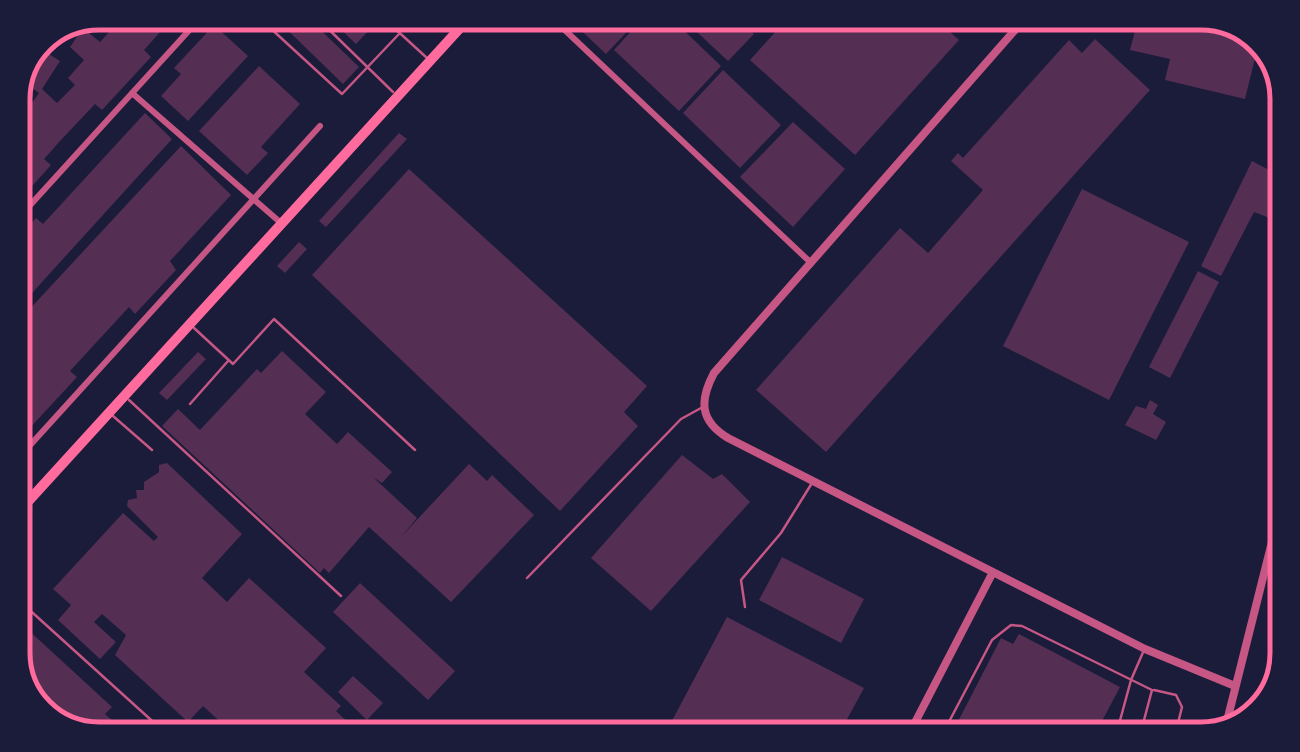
<svg xmlns="http://www.w3.org/2000/svg" width="1300" height="752" font-family="'PT Serif',serif">
	<rect width="100%" height="100%" fill="#1b1b3a"/>
	<path fill="#542f53" d="M115,13H177L144,50L151,57L102,110L95,104L61,140L44,159L51,165L18,202L13,197V166L31,146L24,140L31,131L26,126L18,134L13,130L39,93L19,79L35,45L60,61L42,89L57,103L75,85L68,78L84,60L70,47L83,28L100,42L110,31L103,25Z
		M271,14L305,15L359,67L343,84Z
		M326,15H372L378,21L356,44Z
		M395,16H421L409,29Z
		M567,17L605,18H640L606,54Z
		M643,18H671L721,66L679,111L614,50Z
		M683,19H739L754,34L728,61Z
		M786,20L938,21L959,40L855,155L750,60Z
		M1137,23L1245,24L1258,46L1245,99L1165,80L1170,59L1130,50Z
		M214,25L248,56L188,121L161,96L181,74L174,68Z
		M1095,39L1150,90L826,452L756,390L900,228L928,253L983,190L951,161L958,153L963,158L1069,40L1082,53Z
		M259,66L300,104L261,147L268,153L247,175L199,131Z
		M723,70L781,125L740,168L683,113Z
		M145,113L172,139L13,314V243L36,218L43,224Z
		M793,122L845,169L793,227L740,177Z
		M399,133L407,139L326,227L319,221Z
		M181,146L231,195L170,261L176,270L135,314L129,307L70,371L77,377L16,443L13,327Z
		M1252,161L1286,179L1285,224L1254,212L1221,276L1201,266Z
		M409,169L647,386L624,412L638,426L560,511L312,275Z
		M1082,189L1189,242L1109,400L1003,346Z
		M299,242L307,249L285,273L277,266Z
		M1198,271L1219,282L1170,378L1149,367Z
		M282,351L326,392L305,414L337,444L348,432L392,472L382,483L373,477L417,518L401,537L469,464L487,481L492,475L534,515L451,602L369,527L329,573L324,568L320,573L162,426L178,409L200,430L257,369L261,373Z
		M198,352L206,359L167,400L159,393Z
		M1150,400L1158,405L1153,414L1166,422L1156,440L1125,425L1136,406L1146,409Z
		M682,455L713,479L722,474L750,502L651,611L591,558Z
		M167,463L242,534L202,578L227,602L249,578L326,648L304,672L341,706L336,711L357,731L228,729L203,706L188,722L115,655L126,635L102,614L94,622L116,642L100,659L58,620L71,605L53,589L123,513L154,541L158,537L127,506L128,500L137,498L136,490H144V482L159,472V465Z
		M782,557L864,599L841,643L759,600Z
		M360,583L455,671L428,700L333,612Z
		M13,616L112,707L105,714L113,721L107,728H55L13,659Z
		M727,617L864,688L838,736L665,734Z
		M1019,634L1120,687L1093,738L950,737L1001,638L1013,644Z
		M353,676L383,703L367,720L338,692Z
		M570,721L592,733H564Z"/>
	<g fill="none" stroke-linecap="round" stroke-linejoin="round">
		<path stroke="#c65784" stroke-width="2.5" d="M255,14L342,94L399,34
			M314,15L393,92
			M380,15L427,58
			M194,328L233,364L274,319L415,450
			M129,400L341,596
			M190,404L228,361
			M113,416L152,450
			M527,578L681,419L701,408
			M13,595L161,729
			M745,607L741,580L781,533L812,483
			M1154,690L1176,695L1182,707L1174,739
			M941,737L992,640L1011,625L1022,626L1152,690L1139,739
			M1115,739L1131,680L1144,650"/>
		<path stroke="#c65784" stroke-width="6" d="M551,17L809,261
			M132,93L281,223
			M13,224L204,14
			M13,464L320,126"/>
		<path stroke="#c65784" stroke-width="8" d="M1022,22L714,373C699,401 700,421 728,438L1145,649L1235,686
			M1226,725L1279,514
			M908,736L993,572"/>
		<path stroke="#ff6b9d" stroke-width="10" d="M13,518L471,16"/>
	</g>
	<path d="M0 0H1300V752H0ZM99 30H1201A69 69 0 0 1 1270 99V653A69 69 0 0 1 1201 722H99A69 69 0 0 1 30 653V99A69 69 0 0 1 99 30Z" fill="#1b1b3a" fill-rule="evenodd"/>
	<path fill="none" stroke="#ff6b9d" stroke-width="5" d="M99 30H1201A69 69 0 0 1 1270 99V653A69 69 0 0 1 1201 722H99A69 69 0 0 1 30 653V99A69 69 0 0 1 99 30Z"/>
</svg>
